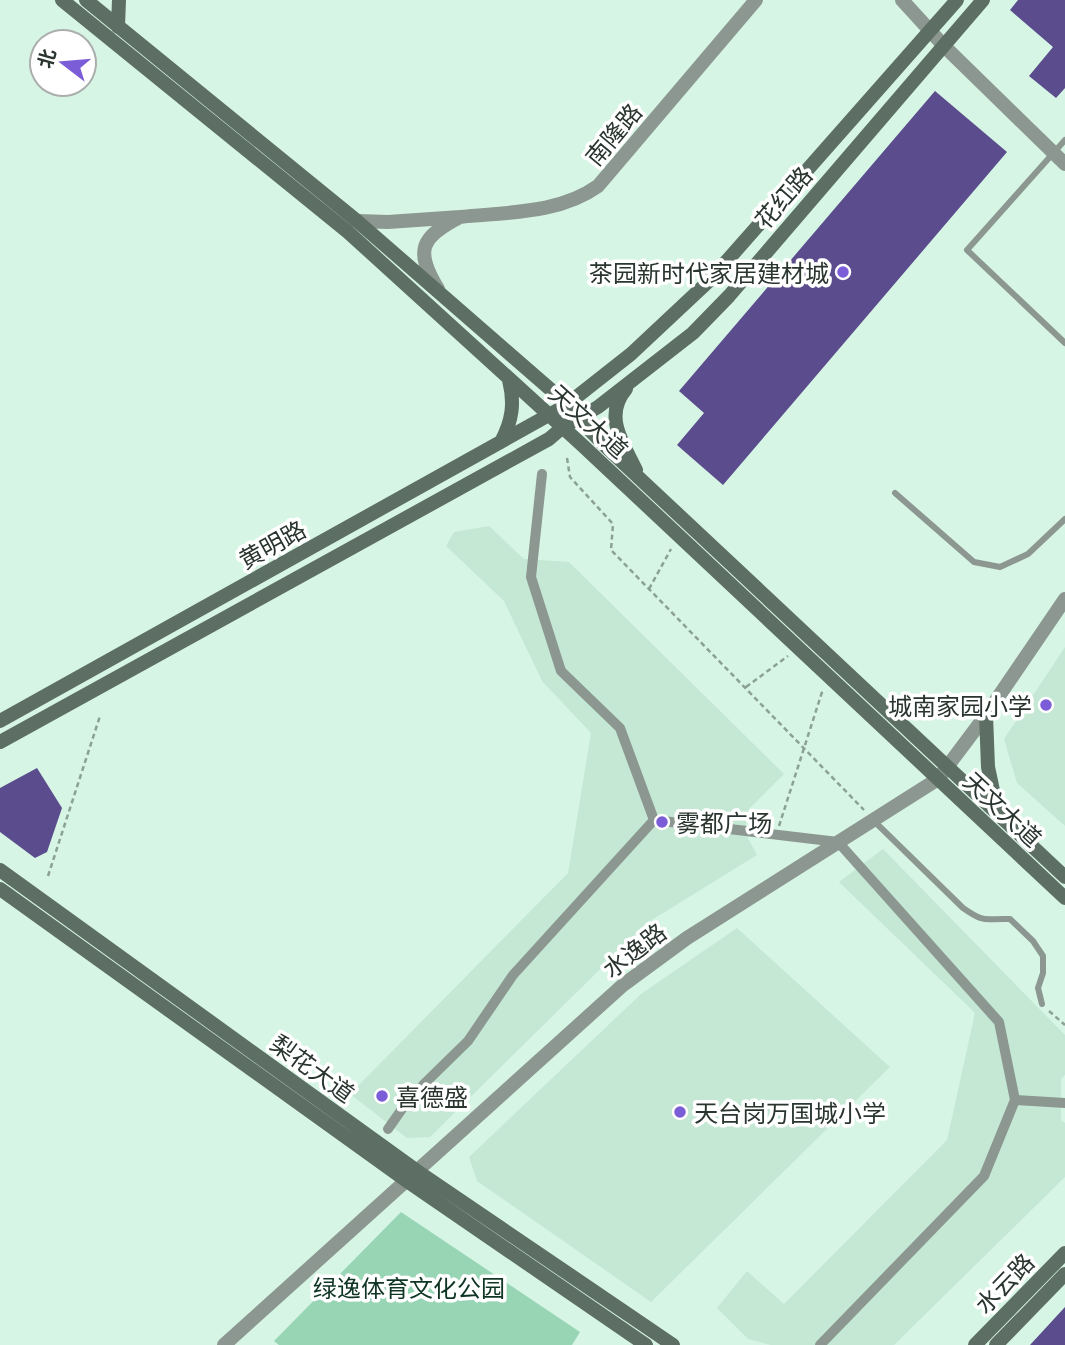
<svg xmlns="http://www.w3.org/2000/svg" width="1065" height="1345" font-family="Manrope,'Noto Sans SC',sans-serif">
	<rect width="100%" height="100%" fill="#d7f5e4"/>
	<path fill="#c4e8d3" d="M489,526L524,559L569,562L784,774L748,810L745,833L757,855L647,923L430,1137L407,1138L350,1094L568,873L591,733L542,681L504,601L446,546L454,532Z
		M1065,647V826L1017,783L1004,739Z
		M883,849L1065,1035V1075L1061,1079V1120L1065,1123V1177L894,1345H771L748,1339L717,1308L747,1271L784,1304L947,1140L975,1013L839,882Z
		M737,928L890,1067L651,1302L477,1181L469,1157L641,994Z"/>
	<path fill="#98d5b5" d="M401,1212L580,1332L572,1345H279L274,1341Z"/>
	<path fill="#5a4c8d" d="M1018,0H1065V88L1056,98L1029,76L1053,47L1010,10Z
		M935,91L1007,152L723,485L677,445L704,413L679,391Z
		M37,768L62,808L47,852L35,858L0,832V788Z
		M1065,1307V1345H1030Z"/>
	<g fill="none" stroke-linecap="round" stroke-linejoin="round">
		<path stroke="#8ba195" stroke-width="2.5" stroke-dasharray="5 3.5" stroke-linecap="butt" d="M567,458L570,477L613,524L611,550L864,810
			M649,589L671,549
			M746,687L788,656
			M779,826L823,689
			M48,876L100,716
			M1049,1011L1065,1025"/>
		<path stroke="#8b9790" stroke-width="6" d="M1065,140L967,250L1065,343
			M895,493L974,562L1000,567L1028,554L1065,519
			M874,821L963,908C986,924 984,918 1010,919L1033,941L1043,956V973L1038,988L1042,1004"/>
		<path stroke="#8b9790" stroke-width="10" d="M654,820L838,842L999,1022L1015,1100L984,1176L820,1345
			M423,1085L468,1041L513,975L654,820L620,728L561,671L531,577L542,474
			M1015,1100L1065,1103
			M388,1129L402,1109"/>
		<path stroke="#8b9790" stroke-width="14" d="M902,0L944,46L1065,164
			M460,217C507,212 559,214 598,186L756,0
			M357,221L388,222L460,217C421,237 414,250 438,289
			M224,1345L623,985L687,938L938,779L986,715L1065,599"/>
		<path stroke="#5d6e64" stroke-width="14" d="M62,0L348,232L581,444L1065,898
			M86,0L357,221L550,389L604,445L1065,877
			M118,27L119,0
			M626,389C603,416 623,443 636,470
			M501,442C512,421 515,404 509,380
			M986,715L988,767L998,814
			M0,721L565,406L631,354L710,280L957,0
			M0,742L549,439L563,427L598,407L693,333L729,296L983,0
			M0,870L417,1171L673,1345
			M0,889L407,1181L646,1345
			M975,1345L1065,1253
			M996,1345L1065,1274"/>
	</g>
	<g fill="#7c5dd8" stroke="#fff" stroke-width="2.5">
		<circle cx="843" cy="272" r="7"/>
		<circle cx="1046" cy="705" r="7"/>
		<circle cx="662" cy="822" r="7"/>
		<circle cx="382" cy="1096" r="7"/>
		<circle cx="680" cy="1112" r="7"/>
	</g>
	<g text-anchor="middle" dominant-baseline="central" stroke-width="7" stroke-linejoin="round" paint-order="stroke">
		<g font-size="24" fill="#2a352f" stroke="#fff">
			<text transform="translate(613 134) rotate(-50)">南隆路</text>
			<text transform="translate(783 197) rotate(-49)">花红路</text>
			<text transform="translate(589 421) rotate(42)">天文大道</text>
			<text transform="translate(272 544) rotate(-29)">黄明路</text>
			<text transform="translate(1003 809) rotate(43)">天文大道</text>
			<text transform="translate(634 950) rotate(-37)">水逸路</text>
			<text transform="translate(313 1068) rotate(36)">梨花大道</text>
			<text transform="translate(1004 1283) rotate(-46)">水云路</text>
		</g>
		<g font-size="24" fill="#2a352f" stroke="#fff" text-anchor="start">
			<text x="829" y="272" text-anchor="end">茶园新时代家居建材城</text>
			<text x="1032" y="705" text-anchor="end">城南家园小学</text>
			<text x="676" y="822">雾都广场</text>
			<text x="396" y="1096">喜德盛</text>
			<text x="694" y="1112">天台岗万国城小学</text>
		</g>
		<g font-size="24" fill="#0f3524" stroke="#fff">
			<text x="409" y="1287">绿逸体育文化公园</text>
		</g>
	</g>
	<g transform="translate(63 63) rotate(286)"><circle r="33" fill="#ffffff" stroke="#aaaeac" stroke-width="2"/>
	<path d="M0-5L12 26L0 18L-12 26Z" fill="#7c5dd8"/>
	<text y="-10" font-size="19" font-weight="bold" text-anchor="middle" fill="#2a352f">北</text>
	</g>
</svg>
